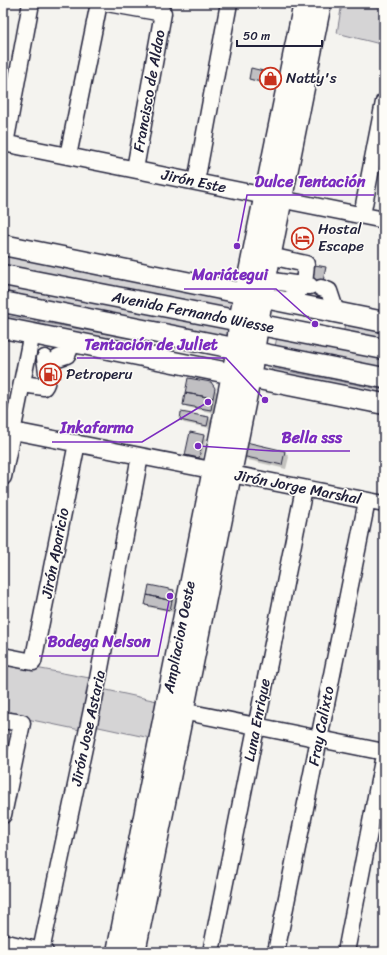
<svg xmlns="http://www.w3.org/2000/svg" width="387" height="955" font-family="Sriracha,sans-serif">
	<rect width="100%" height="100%" fill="#f4f3ef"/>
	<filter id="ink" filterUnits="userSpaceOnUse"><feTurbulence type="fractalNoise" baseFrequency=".025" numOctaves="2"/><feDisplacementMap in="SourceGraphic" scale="8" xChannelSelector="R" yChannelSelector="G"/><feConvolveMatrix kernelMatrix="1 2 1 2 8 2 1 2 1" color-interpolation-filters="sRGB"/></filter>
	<g filter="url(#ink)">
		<path fill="#d5d4d5" stroke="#7c7b88" d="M342,3H361L384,8V45L337,33Z
			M3,255L233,301L231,316L3,270Z
			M3,280L236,328L234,347L3,299Z
			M3,315L134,339L149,347L3,326Z
			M345,323L384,330V344L355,339L344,330Z
			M277,337L384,358V378L273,356Z
			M272,368L384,390V401L269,379Z
			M3,662L95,679L85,731L3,714Z
			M102,689L157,701L150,738L94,726Z"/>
		<path fill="#0003" d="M275,75L278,78L276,87L253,81L250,78Z
			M325,268L322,292L312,290Z
			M57,354L61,378L53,379Z
			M211,383L217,392L214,413L187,407L184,405Z
			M209,418L212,421L210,428L184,423L181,420Z
			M203,436L206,439L202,461L189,458L186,455Z
			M285,452L289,457L286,469L248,460L243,456Z
			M174,591L177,594L173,612L149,607L146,604Z"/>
		<path fill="#c0bfc2" stroke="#22223b" d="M251,68L276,74L273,85L249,79Z
			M315,265L326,267L321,291L310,289Z
			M56,352L60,377L51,379L47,353Z
			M188,378L211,382L215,388L213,398L185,393Z
			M185,393L213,398L211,410L183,405Z
			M181,412L209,417L207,426L180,420Z
			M190,432L204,435L199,458L185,455Z
			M246,442L285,451L282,465L242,456Z
			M149,585L174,590L172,601L147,595Z
			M147,595L172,601L170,610L145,605Z"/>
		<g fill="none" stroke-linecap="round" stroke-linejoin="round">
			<defs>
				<path id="minor" d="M107,3L163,13L135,169
					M3,143L384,220
					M5,144L31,3
					M68,156L99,3
					M196,182L229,3
					M362,215L384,102
					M270,256L306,264L304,285L286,303
					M265,280L310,286
					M321,288L329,291L336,312
					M58,358L67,355L73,342
					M22,384L44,387C50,380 46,367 45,358
					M3,429L384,504
					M3,477L32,333
					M3,656L33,662L77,443
					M172,709L384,752
					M3,720L22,723L3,815
					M3,942L45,952
					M41,951L94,700L140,456
					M211,952L304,489
					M276,952L367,501
					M346,952L384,755"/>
				<path id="major" d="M3,245L384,322
					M3,275L384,349
					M3,302L384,378
					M3,328L384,404
					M117,952L237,349L239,321L304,3
					M135,952L250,379L262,298L321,3"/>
			</defs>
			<use href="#minor" stroke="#22223b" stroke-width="19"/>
			<use href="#major" stroke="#22223b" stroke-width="23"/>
			<use href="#minor" stroke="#fdfcf7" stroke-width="16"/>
			<use href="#major" stroke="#fdfcf7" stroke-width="20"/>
		</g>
	</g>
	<defs>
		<symbol id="shop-ring" viewBox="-11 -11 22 22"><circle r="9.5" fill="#fdfcf7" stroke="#c8321e" stroke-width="1.5"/><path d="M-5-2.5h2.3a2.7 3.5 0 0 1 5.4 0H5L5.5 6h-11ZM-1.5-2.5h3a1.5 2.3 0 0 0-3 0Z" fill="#c8321e"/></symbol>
		<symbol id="hotel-ring" viewBox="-11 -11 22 22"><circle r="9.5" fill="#fdfcf7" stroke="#c8321e" stroke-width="1.5"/><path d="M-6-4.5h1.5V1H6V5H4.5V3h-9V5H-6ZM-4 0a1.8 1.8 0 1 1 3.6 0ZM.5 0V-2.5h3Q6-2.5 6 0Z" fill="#c8321e"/></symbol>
		<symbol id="fuel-ring" viewBox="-11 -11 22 22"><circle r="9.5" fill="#fdfcf7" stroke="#c8321e" stroke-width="1.5"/><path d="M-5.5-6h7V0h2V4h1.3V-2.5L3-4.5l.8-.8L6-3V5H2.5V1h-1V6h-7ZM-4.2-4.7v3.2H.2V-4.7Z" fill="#c8321e"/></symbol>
	</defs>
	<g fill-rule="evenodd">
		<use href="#shop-ring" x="258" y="66" width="25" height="25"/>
		<use href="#hotel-ring" x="290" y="226" width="25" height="25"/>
		<use href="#fuel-ring" x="38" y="362" width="25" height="25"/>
	</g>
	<g text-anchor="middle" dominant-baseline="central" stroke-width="3" stroke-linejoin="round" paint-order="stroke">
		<g font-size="15" fill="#22223b" stroke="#fdfcf7" text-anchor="start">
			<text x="286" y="78">Natty's</text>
			<text x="318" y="229">Hostal<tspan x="318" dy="17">Escape</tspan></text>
			<text x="66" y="374">Petroperu</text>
		</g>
		<g font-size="15" fill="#22223b" stroke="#fdfcf7">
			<text transform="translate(149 91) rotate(-80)">Francisco de Aldao</text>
			<text transform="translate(194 181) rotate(12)">Jirón Este</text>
			<text transform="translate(193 312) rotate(11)">Avenida Fernando Wiesse</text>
			<text transform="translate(298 487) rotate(11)">Jirón Jorge Marshal</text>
			<text transform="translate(55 553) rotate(-79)">Jirón Aparicio</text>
			<text transform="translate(179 637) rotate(-79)">Ampliacion Oeste</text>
			<text transform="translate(257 720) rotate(-79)">Luna Enrique</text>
			<text transform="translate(321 726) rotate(-79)">Fray Calixto</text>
			<text transform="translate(88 728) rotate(-78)">Jirón Jose Astaria</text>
		</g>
	</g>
	<path fill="none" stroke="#7b2cbf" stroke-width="1.5" d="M237 246L247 195H374M315 324L276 289H184M265 400L226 358H77M208 402L142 442H52M198 446L273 451H350M170 596L158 656H39"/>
	<g fill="#7b2cbf" stroke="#fdfcf7" stroke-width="1.5">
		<circle cx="237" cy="246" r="4"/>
		<circle cx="315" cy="324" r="4"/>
		<circle cx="265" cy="400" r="4"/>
		<circle cx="208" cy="402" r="4"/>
		<circle cx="198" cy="446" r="4"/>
		<circle cx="170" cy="596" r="4"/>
	</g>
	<g font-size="16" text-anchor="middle" font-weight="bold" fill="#7b2cbf" stroke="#fdfcf7" stroke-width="3" stroke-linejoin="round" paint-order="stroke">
		<text x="310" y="187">Dulce Tentación</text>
		<text x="230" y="280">Mariátegui</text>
		<text x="151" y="350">Tentación de Juliet</text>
		<text x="97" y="433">Inkafarma</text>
		<text x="312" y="443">Bella sss</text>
		<text x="99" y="647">Bodega Nelson</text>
	</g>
	<rect width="387" height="955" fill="none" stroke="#fdfcf7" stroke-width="16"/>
	<rect x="8" y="8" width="371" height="939" fill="none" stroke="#22223b" stroke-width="1.5" filter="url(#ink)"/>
	<path d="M237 40v6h85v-6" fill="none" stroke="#22223b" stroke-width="2"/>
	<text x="243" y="40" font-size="12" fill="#22223b" stroke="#fdfcf7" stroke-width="3" paint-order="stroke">50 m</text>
</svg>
